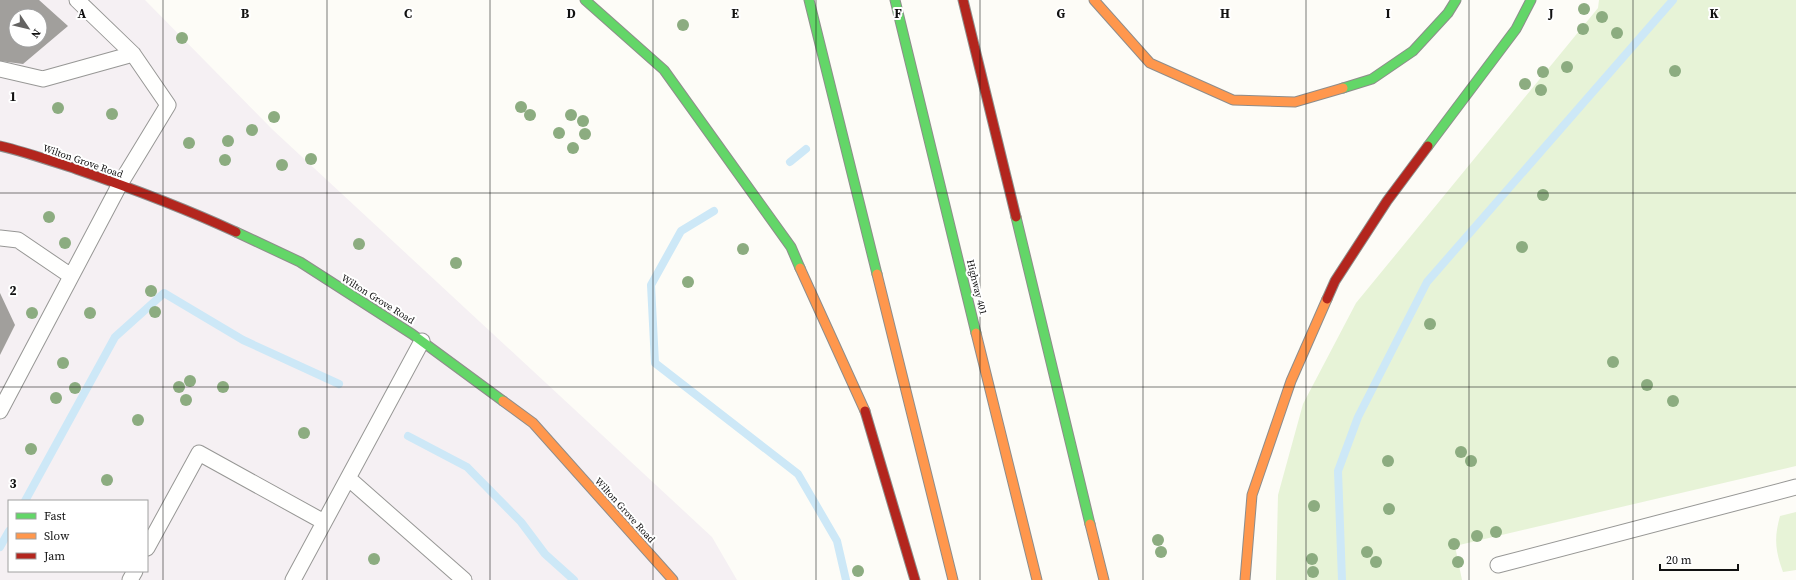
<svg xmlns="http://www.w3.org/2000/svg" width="1796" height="580" font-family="'Source Serif 4',serif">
	<rect width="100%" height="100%" fill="#fdfcf7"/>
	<path fill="#f5f0f3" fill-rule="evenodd" d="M0,0H145L273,130L712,537L737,580H0ZM16,16H40V40H16ZM9,501H147V571H9Z"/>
	<path fill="#e7f3d7" d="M1599,0H1796V466L1455,546L1462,580H1276L1278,495L1303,404L1356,303L1598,8Z
		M1796,512V570L1783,572C1775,550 1774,538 1780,516Z"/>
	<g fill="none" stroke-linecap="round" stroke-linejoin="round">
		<path stroke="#cde8f7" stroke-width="8" d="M790,162L806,149
			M714,211L681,231L651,285L655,363L798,474L837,541L846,580
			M408,436L467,467L521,522L545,554L574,580
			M25,501L115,337L164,293L243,340L339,384
			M0,547L9,531
			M1342,580L1338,471L1358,417L1427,282L1673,0"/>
	</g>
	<path fill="#a19f9c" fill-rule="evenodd" d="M0,0H39L68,26L23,64L0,61ZM16,16H40V40H16Z
		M0,293L15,325L0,355Z"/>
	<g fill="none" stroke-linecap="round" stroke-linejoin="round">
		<defs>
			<path id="lane" d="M0,69L43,79L133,54
				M0,238L18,240L71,276
				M0,411L120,184L168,105L133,54L77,0
				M348,478L464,580
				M147,548L199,453L324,522
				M1498,565L1796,487
				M130,580L135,571
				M293,580L422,341"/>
			<path id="fast" d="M585,0L664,70L791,247L800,268
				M809,0L877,274
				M895,0L976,333
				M1343,88L1372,79L1413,51L1448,13L1456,0
				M1428,146L1516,29L1531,0
				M1016,217L1090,524
				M236,232L300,262L412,334L503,401"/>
			<path id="slow" d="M1094,0L1150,63L1233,100L1295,102L1343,88
				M800,268L865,411
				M877,274L953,580
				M976,333L1037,580
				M503,401L533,423L673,580
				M1090,524L1104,580
				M1245,580L1252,495L1291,381L1327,299"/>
			<path id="jam" d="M963,0L1016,217
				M0,146C26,152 51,161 76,169C131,188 184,208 236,232
				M1327,299L1335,281L1387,201L1428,146
				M865,411L915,580"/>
		</defs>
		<use href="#lane" stroke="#979795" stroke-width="17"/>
		<use href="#fast" stroke="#8e8d8b" stroke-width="11"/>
		<use href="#slow" stroke="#8e8d8b" stroke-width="11"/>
		<use href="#jam" stroke="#8e8d8b" stroke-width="11"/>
		<use href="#lane" stroke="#fffffe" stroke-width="15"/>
		<use href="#fast" stroke="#63d668" stroke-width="9"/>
		<use href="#slow" stroke="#ff974d" stroke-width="9"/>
		<use href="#jam" stroke="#b3261e" stroke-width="9"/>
	</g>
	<g fill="#8cac80">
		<circle cx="1584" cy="9" r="6"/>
		<circle cx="1602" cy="17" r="6"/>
		<circle cx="683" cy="25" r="6"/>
		<circle cx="1583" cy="29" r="6"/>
		<circle cx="1617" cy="33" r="6"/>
		<circle cx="182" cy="38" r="6"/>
		<circle cx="1567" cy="67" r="6"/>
		<circle cx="1675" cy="71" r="6"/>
		<circle cx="1543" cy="72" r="6"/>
		<circle cx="1525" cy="84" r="6"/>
		<circle cx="1541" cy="90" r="6"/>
		<circle cx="521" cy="107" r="6"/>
		<circle cx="58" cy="108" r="6"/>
		<circle cx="112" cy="114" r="6"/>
		<circle cx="530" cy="115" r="6"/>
		<circle cx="571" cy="115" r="6"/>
		<circle cx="274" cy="117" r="6"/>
		<circle cx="583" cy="121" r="6"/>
		<circle cx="252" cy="130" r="6"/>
		<circle cx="559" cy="133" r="6"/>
		<circle cx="585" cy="134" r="6"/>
		<circle cx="228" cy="141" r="6"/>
		<circle cx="189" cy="143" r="6"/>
		<circle cx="573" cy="148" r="6"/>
		<circle cx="311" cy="159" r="6"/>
		<circle cx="225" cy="160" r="6"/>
		<circle cx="282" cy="165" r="6"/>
		<circle cx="1543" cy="195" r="6"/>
		<circle cx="49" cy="217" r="6"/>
		<circle cx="65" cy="243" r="6"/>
		<circle cx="359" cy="244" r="6"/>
		<circle cx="1522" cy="247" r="6"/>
		<circle cx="743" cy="249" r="6"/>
		<circle cx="456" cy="263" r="6"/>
		<circle cx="688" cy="282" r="6"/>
		<circle cx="151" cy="291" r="6"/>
		<circle cx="155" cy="312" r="6"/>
		<circle cx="32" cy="313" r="6"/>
		<circle cx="90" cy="313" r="6"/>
		<circle cx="1430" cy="324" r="6"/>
		<circle cx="1613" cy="362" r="6"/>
		<circle cx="63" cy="363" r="6"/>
		<circle cx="190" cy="381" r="6"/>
		<circle cx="1647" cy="385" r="6"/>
		<circle cx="179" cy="387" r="6"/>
		<circle cx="223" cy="387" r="6"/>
		<circle cx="75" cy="388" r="6"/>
		<circle cx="56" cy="398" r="6"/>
		<circle cx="186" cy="400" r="6"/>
		<circle cx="1673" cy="401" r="6"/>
		<circle cx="138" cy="420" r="6"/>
		<circle cx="304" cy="433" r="6"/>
		<circle cx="31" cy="449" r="6"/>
		<circle cx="1461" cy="452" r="6"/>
		<circle cx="1388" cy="461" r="6"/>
		<circle cx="1471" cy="461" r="6"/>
		<circle cx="107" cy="480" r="6"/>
		<circle cx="1314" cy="506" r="6"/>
		<circle cx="1389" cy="509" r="6"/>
		<circle cx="1496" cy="532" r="6"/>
		<circle cx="1477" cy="536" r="6"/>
		<circle cx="1158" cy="540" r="6"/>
		<circle cx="1454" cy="544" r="6"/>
		<circle cx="1161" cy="552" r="6"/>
		<circle cx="1367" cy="552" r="6"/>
		<circle cx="374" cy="559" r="6"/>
		<circle cx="1312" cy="559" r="6"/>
		<circle cx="1376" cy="562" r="6"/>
		<circle cx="1458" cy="562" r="6"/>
		<circle cx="858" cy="571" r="6"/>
		<circle cx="1313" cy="572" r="6"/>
	</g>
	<path fill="none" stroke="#111" stroke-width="1" stroke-opacity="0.55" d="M163,0V580M327,0V580M490,0V580M653,0V580M816,0V580M980,0V580M1143,0V580M1306,0V580M1469,0V580M1633,0V580M0,193H1796M0,387H1796"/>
	<g text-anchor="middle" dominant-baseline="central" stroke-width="4" stroke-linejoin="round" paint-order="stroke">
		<g font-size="10" fill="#111" stroke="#fff">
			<text transform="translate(83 161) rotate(19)">Wilton Grove Road</text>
			<text transform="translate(977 287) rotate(76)">Highway 401</text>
			<text transform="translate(378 299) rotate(32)">Wilton Grove Road</text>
			<text transform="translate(625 510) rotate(48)">Wilton Grove Road</text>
		</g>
	</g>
	<g font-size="13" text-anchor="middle" font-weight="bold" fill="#111" stroke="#fff" stroke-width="4" stroke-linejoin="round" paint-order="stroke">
		<text x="82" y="18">A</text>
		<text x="245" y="18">B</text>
		<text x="408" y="18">C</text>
		<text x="571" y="18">D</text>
		<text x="735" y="18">E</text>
		<text x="898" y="18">F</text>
		<text x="1061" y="18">G</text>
		<text x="1225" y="18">H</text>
		<text x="1388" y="18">I</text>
		<text x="1551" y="18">J</text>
		<text x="1714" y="18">K</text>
		<text x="13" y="101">1</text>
		<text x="13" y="295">2</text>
		<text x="13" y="488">3</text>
	</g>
	<rect x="8" y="500" width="140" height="72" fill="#ffffff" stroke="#a0a0a0"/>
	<rect x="16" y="513" width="20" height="6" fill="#63d668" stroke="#a0a0a0"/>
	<text x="44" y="520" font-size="12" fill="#111111">Fast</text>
	<rect x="16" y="533" width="20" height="6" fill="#ff974d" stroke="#a0a0a0"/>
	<text x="44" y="540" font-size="12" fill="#111111">Slow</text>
	<rect x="16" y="553" width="20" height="6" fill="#b3261e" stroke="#a0a0a0"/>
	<text x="44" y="560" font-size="12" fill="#111111">Jam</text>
	<g transform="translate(28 28) rotate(125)"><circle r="19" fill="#ffffff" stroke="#a0a0a0"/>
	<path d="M0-3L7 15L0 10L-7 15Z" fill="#646362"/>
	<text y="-6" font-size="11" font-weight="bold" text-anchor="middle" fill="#111111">N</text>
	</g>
	<path d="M1660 564v6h78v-6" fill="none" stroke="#111111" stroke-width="2"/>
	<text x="1666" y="564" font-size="12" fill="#111111" stroke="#ffffff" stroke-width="3" paint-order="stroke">20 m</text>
</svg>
